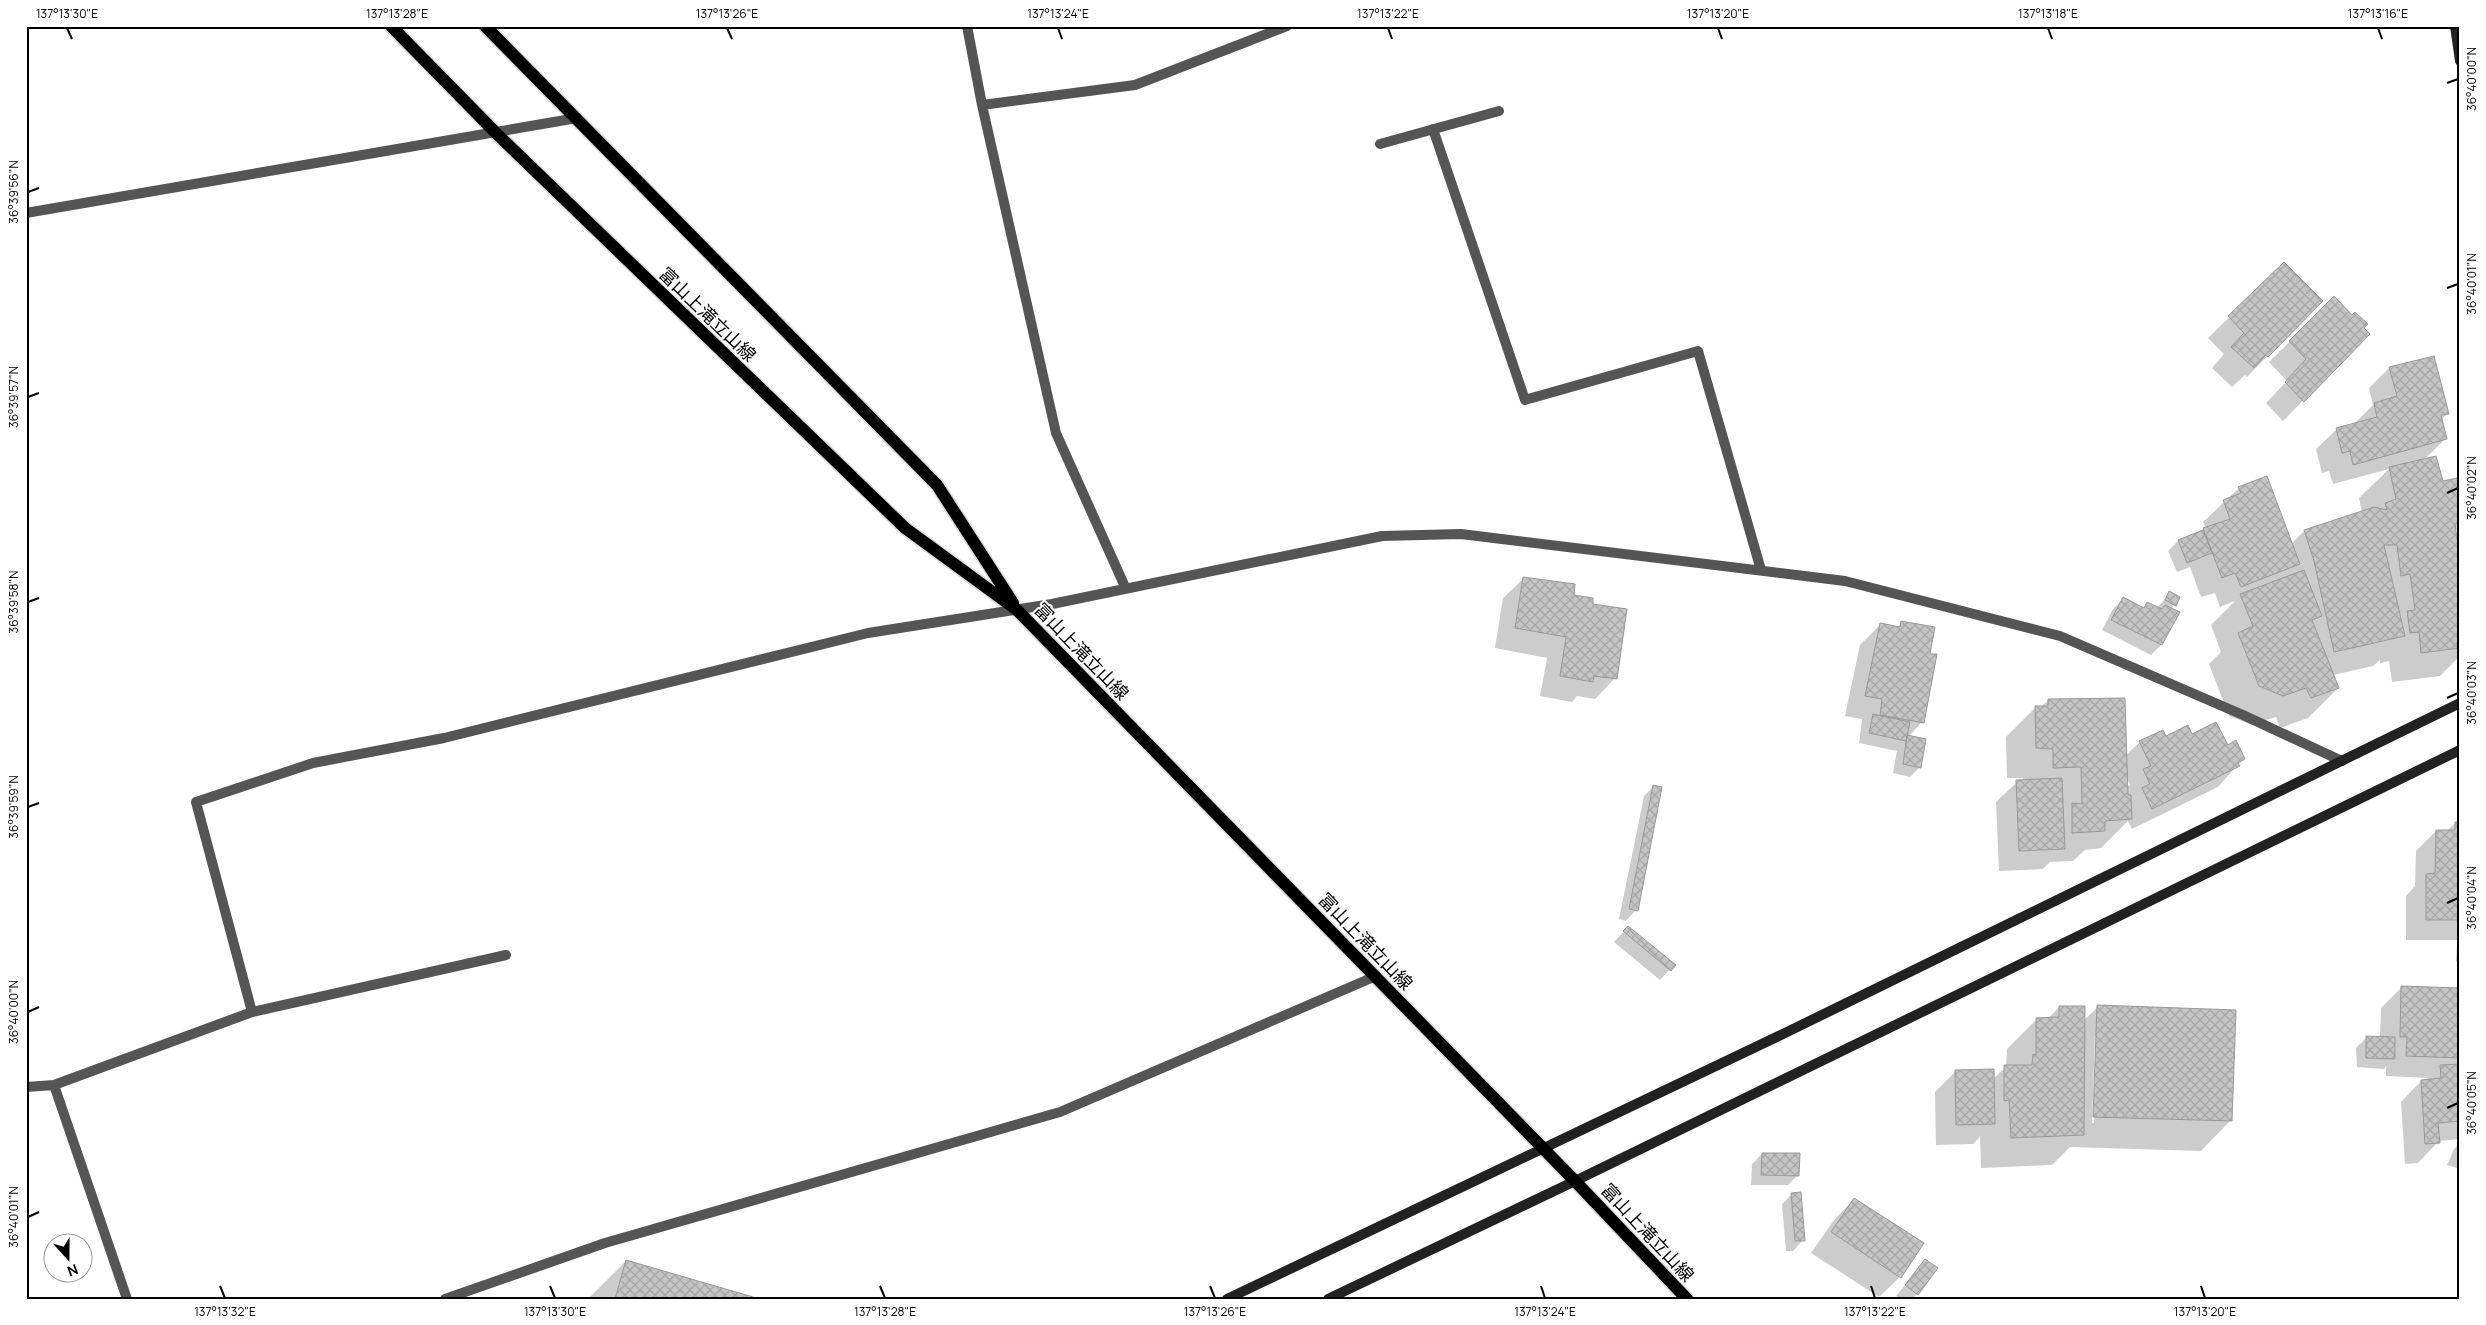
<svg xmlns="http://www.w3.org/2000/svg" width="2486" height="1325" font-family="Manrope,'Noto Sans JP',sans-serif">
	<defs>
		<pattern id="building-cross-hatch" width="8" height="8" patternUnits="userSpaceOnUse" patternTransform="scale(1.25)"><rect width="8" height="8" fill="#c4c4c4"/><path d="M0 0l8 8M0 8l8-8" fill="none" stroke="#a7a7a7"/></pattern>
	</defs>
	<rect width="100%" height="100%" fill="#fff"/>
	<path fill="#0003" fill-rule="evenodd" d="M2284,264L2321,301L2247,377L2245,375L2232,387L2212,368L2224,354L2208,338Z
		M2334,298L2369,334L2283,421L2266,403L2287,381L2269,362Z
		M2389,368L2448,413L2441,420L2445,439L2424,460L2442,482L2460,496V526L2455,531L2460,568V656L2440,676L2392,682L2389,661L2380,663V660L2373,666L2333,675L2338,688L2308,718L2280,728L2276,717L2252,725L2229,716L2209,664L2221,652L2211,625L2235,601L2220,607L2215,593L2201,597L2190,567L2177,572L2168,551L2178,541L2206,528L2203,522L2239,488L2291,544L2304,531L2362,512L2359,498L2389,469L2333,484L2329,471L2322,473L2316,449L2337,429L2354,424L2373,405L2369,388Z
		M1524,578L1572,596L1615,678L1595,699L1577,696L1572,702L1540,696L1547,658L1495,648L1503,598Z
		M2170,593L2179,598L2171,609L2161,645L2151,655L2102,630L2113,609L2123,599L2142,609L2148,603L2157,608Z
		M1901,623L1929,655L1922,722L1908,737L1920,767L1910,777L1893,773L1897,751L1859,743L1862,719L1845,716L1860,645L1880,625L1896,628Z
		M2048,700L2125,756L2140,742L2191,736L2228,746L2243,759L2218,787L2132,829L2128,821L2101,848L2085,850L2073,861L2050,862L2043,869L1999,871L1996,802L2017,782L2023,781V778H2007L2006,737L2036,707H2041ZM2126,776L2130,785L2126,788Z
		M1654,786L1636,910L1626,921L1619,919L1644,796Z
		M2455,823H2460V940H2406V896L2415,886L2416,851L2436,831H2447Z
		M1628,927L1674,965L1660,980L1614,942Z
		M2460,941V962H2456L2457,944Z
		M2402,987L2460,989V1139L2439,1141L2418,1163L2405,1164L2401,1102L2421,1081L2429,1078L2386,1076V1066L2384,1069L2357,1067L2356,1048L2366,1038H2380L2381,1008Z
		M2059,1007L2083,1021L2098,1007L2231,1120L2201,1151L2070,1147L2052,1165L1981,1168L1980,1137L1973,1144L1936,1145L1935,1092L1955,1072L1993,1079L2006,1067L2007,1049L2037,1019H2048ZM2095,1036H2097L2094,1123H2092Z
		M2460,1143V1169L2447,1165L2454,1149Z
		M1762,1154L1798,1175L1788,1185H1751L1752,1164Z
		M1792,1194L1803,1240L1793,1251H1786L1782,1204Z
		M1854,1199L1900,1277L1879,1297L1811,1253L1834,1220Z
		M1926,1260L1917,1294L1912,1299H1900L1896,1296Z
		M626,1261L755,1299H588Z"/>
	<path fill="url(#building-cross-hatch)" stroke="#999" d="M2284,262L2323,301L2268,357L2266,355L2254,368L2231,347L2244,333L2228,316Z
		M2334,296L2352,315L2355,312L2368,324L2364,328L2370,334L2304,402L2285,382L2306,359L2289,341Z
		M2434,356L2449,414L2441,415L2447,439L2353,465L2350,451L2342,453L2336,428L2377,417L2374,403L2397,396L2389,367Z
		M2436,456L2443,481L2457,478L2460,490V522L2455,524L2460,559V648L2421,653L2419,632L2410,633L2407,611L2415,610L2410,574L2401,576L2397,545H2384L2405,636L2334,652L2314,561L2304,530L2374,507L2387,510L2385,503L2396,499L2389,467Z
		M2267,476L2300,564L2241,587L2235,573L2222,578L2203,528L2230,519L2223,500L2241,493L2238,487Z
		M2203,530L2212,553L2187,563L2178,540Z
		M2304,570L2322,616L2312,620L2339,688L2311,698L2306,688L2283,696L2259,686L2238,633L2253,626L2240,594Z
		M1523,577L1575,584L1574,595L1593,598V604L1627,609L1617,679L1594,676L1593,682L1560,676L1566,637L1515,628Z
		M2169,591L2180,597L2176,606L2165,600Z
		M2123,597L2144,608L2147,602L2162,609L2165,605L2180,612L2162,645L2111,620Z
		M1901,621L1935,627L1930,654H1937L1924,723L1880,715L1882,699L1865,696L1880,623L1900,627Z
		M2125,698L2128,795H2131L2132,819L2105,821V831L2072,833V803L2082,804L2081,767L2053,768V749L2036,748L2035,706H2048V699Z
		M1873,714L1910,722L1906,741L1869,733Z
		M2216,722L2228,745L2236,740L2245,759L2238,763L2240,766L2152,809L2142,788L2150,784L2143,769L2151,766L2139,741L2163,730L2166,736L2188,725L2192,734Z
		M1907,735L1926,739L1921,768L1903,764Z
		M2062,778L2065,849L2019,851L2016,780Z
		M1653,785L1662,787L1638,911L1629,909Z
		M2455,822H2460V920H2426V874L2435,873L2436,830H2455Z
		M1628,926L1676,965L1671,971L1623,931Z
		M2401,986L2460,988V1058L2406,1056L2407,1037H2400Z
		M2097,1005L2236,1010L2232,1121L2093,1117Z
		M2059,1006H2085L2084,1135L2011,1138L2009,1100L2004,1101V1065H2032L2033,1054L2036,1055V1018L2059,1017Z
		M2366,1036L2395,1037V1059L2366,1058Z
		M2460,1064V1121L2438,1123L2440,1143L2425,1144L2421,1080L2441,1078L2440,1065Z
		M1994,1069L1995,1124L1956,1125L1955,1070Z
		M1762,1153H1800L1799,1176L1761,1175Z
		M1801,1192L1805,1241H1795L1791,1193Z
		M1854,1198L1924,1243L1901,1278L1831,1232Z
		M1925,1259L1938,1268L1918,1295L1905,1285Z
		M626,1260L760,1299H615Z"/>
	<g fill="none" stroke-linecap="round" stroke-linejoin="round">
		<defs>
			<path id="primary" d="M391,26L497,134L905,528L1017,610L1575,1181L1687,1299
				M485,26L937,485L1013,603"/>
		</defs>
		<use href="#primary" stroke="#dbdbdb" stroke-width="15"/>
		<path stroke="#555" stroke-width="10" d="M967,26L982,105L1056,433L1126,589
			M982,105L1135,85L1287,26
			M1433,129L1525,400L1698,351L1761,570
			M1380,144L1499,111
			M26,213L577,118
			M252,1012L506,955
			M26,1087L54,1085
			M127,1299L54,1085L252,1012L196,802L313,763L444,738L868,633L1052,604L1382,536L1461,534L1845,581L2060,636L2243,715L2342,761
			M445,1299L605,1243L1060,1112L1376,976"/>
		<path stroke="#222" stroke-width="10" d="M2455,26L2460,61
			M1227,1299L1785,1033L2460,703
			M1328,1299L1575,1181L2460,750"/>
		<use href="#primary" stroke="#000" stroke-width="12"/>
	</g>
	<path fill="none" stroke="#000" stroke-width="2" d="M67,28L72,39M397,28L402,39M727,28L732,39M1058,28L1062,39M1388,28L1392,39M1718,28L1722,39M2048,28L2052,39M2378,28L2382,39M2447,83L2458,79M28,192L39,188M2447,288L2458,284M28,397L39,393M2447,493L2458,488M28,602L39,598M2447,698L2458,693M28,807L39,803M2447,903L2458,898M28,1012L39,1007M2447,1108L2458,1103M28,1217L39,1212M220,1286L225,1298M550,1286L555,1298M880,1286L885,1298M1210,1286L1215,1298M1541,1286L1545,1298M1871,1286L1875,1298M2201,1286L2205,1298"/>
	<g text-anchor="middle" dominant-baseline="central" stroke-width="4" stroke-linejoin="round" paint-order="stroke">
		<g font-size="18" fill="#000" stroke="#fff">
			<text transform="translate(708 314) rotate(44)">富山上滝立山線</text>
			<text transform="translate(1082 651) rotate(46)">富山上滝立山線</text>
			<text transform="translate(1366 941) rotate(46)">富山上滝立山線</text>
			<text transform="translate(1648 1232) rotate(47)">富山上滝立山線</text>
		</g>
	</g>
	<rect width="2486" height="1325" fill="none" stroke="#ffffff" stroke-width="55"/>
	<g transform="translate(68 1258) rotate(159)"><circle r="24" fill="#ffffff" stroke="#999999"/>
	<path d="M0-4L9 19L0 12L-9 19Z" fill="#000000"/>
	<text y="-8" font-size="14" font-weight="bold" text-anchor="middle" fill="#000000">N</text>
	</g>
	<rect x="28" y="28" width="2430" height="1270" fill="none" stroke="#000" stroke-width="2"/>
	<g font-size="12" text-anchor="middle" fill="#000">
		<text x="67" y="18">137°13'30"E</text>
		<text x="397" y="18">137°13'28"E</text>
		<text x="727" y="18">137°13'26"E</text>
		<text x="1058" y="18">137°13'24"E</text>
		<text x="1388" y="18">137°13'22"E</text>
		<text x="1718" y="18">137°13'20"E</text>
		<text x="2048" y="18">137°13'18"E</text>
		<text x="2378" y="18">137°13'16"E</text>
		<text transform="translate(2472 79) rotate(-90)" y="4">36°40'00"N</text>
		<text transform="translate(14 192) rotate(-90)" y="4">36°39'56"N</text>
		<text transform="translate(2472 284) rotate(-90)" y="4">36°40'01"N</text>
		<text transform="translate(14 397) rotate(-90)" y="4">36°39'57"N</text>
		<text transform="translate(2472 488) rotate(-90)" y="4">36°40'02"N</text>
		<text transform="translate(14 602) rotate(-90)" y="4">36°39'58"N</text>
		<text transform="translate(2472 693) rotate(-90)" y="4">36°40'03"N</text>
		<text transform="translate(14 807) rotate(-90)" y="4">36°39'59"N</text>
		<text transform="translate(2472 898) rotate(-90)" y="4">36°40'04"N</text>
		<text transform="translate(14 1012) rotate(-90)" y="4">36°40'00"N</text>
		<text transform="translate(2472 1103) rotate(-90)" y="4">36°40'05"N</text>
		<text transform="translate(14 1217) rotate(-90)" y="4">36°40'01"N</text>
		<text x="225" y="1316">137°13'32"E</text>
		<text x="555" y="1316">137°13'30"E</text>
		<text x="885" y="1316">137°13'28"E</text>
		<text x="1215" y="1316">137°13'26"E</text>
		<text x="1545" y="1316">137°13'24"E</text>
		<text x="1875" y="1316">137°13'22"E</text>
		<text x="2205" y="1316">137°13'20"E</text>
	</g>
</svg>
